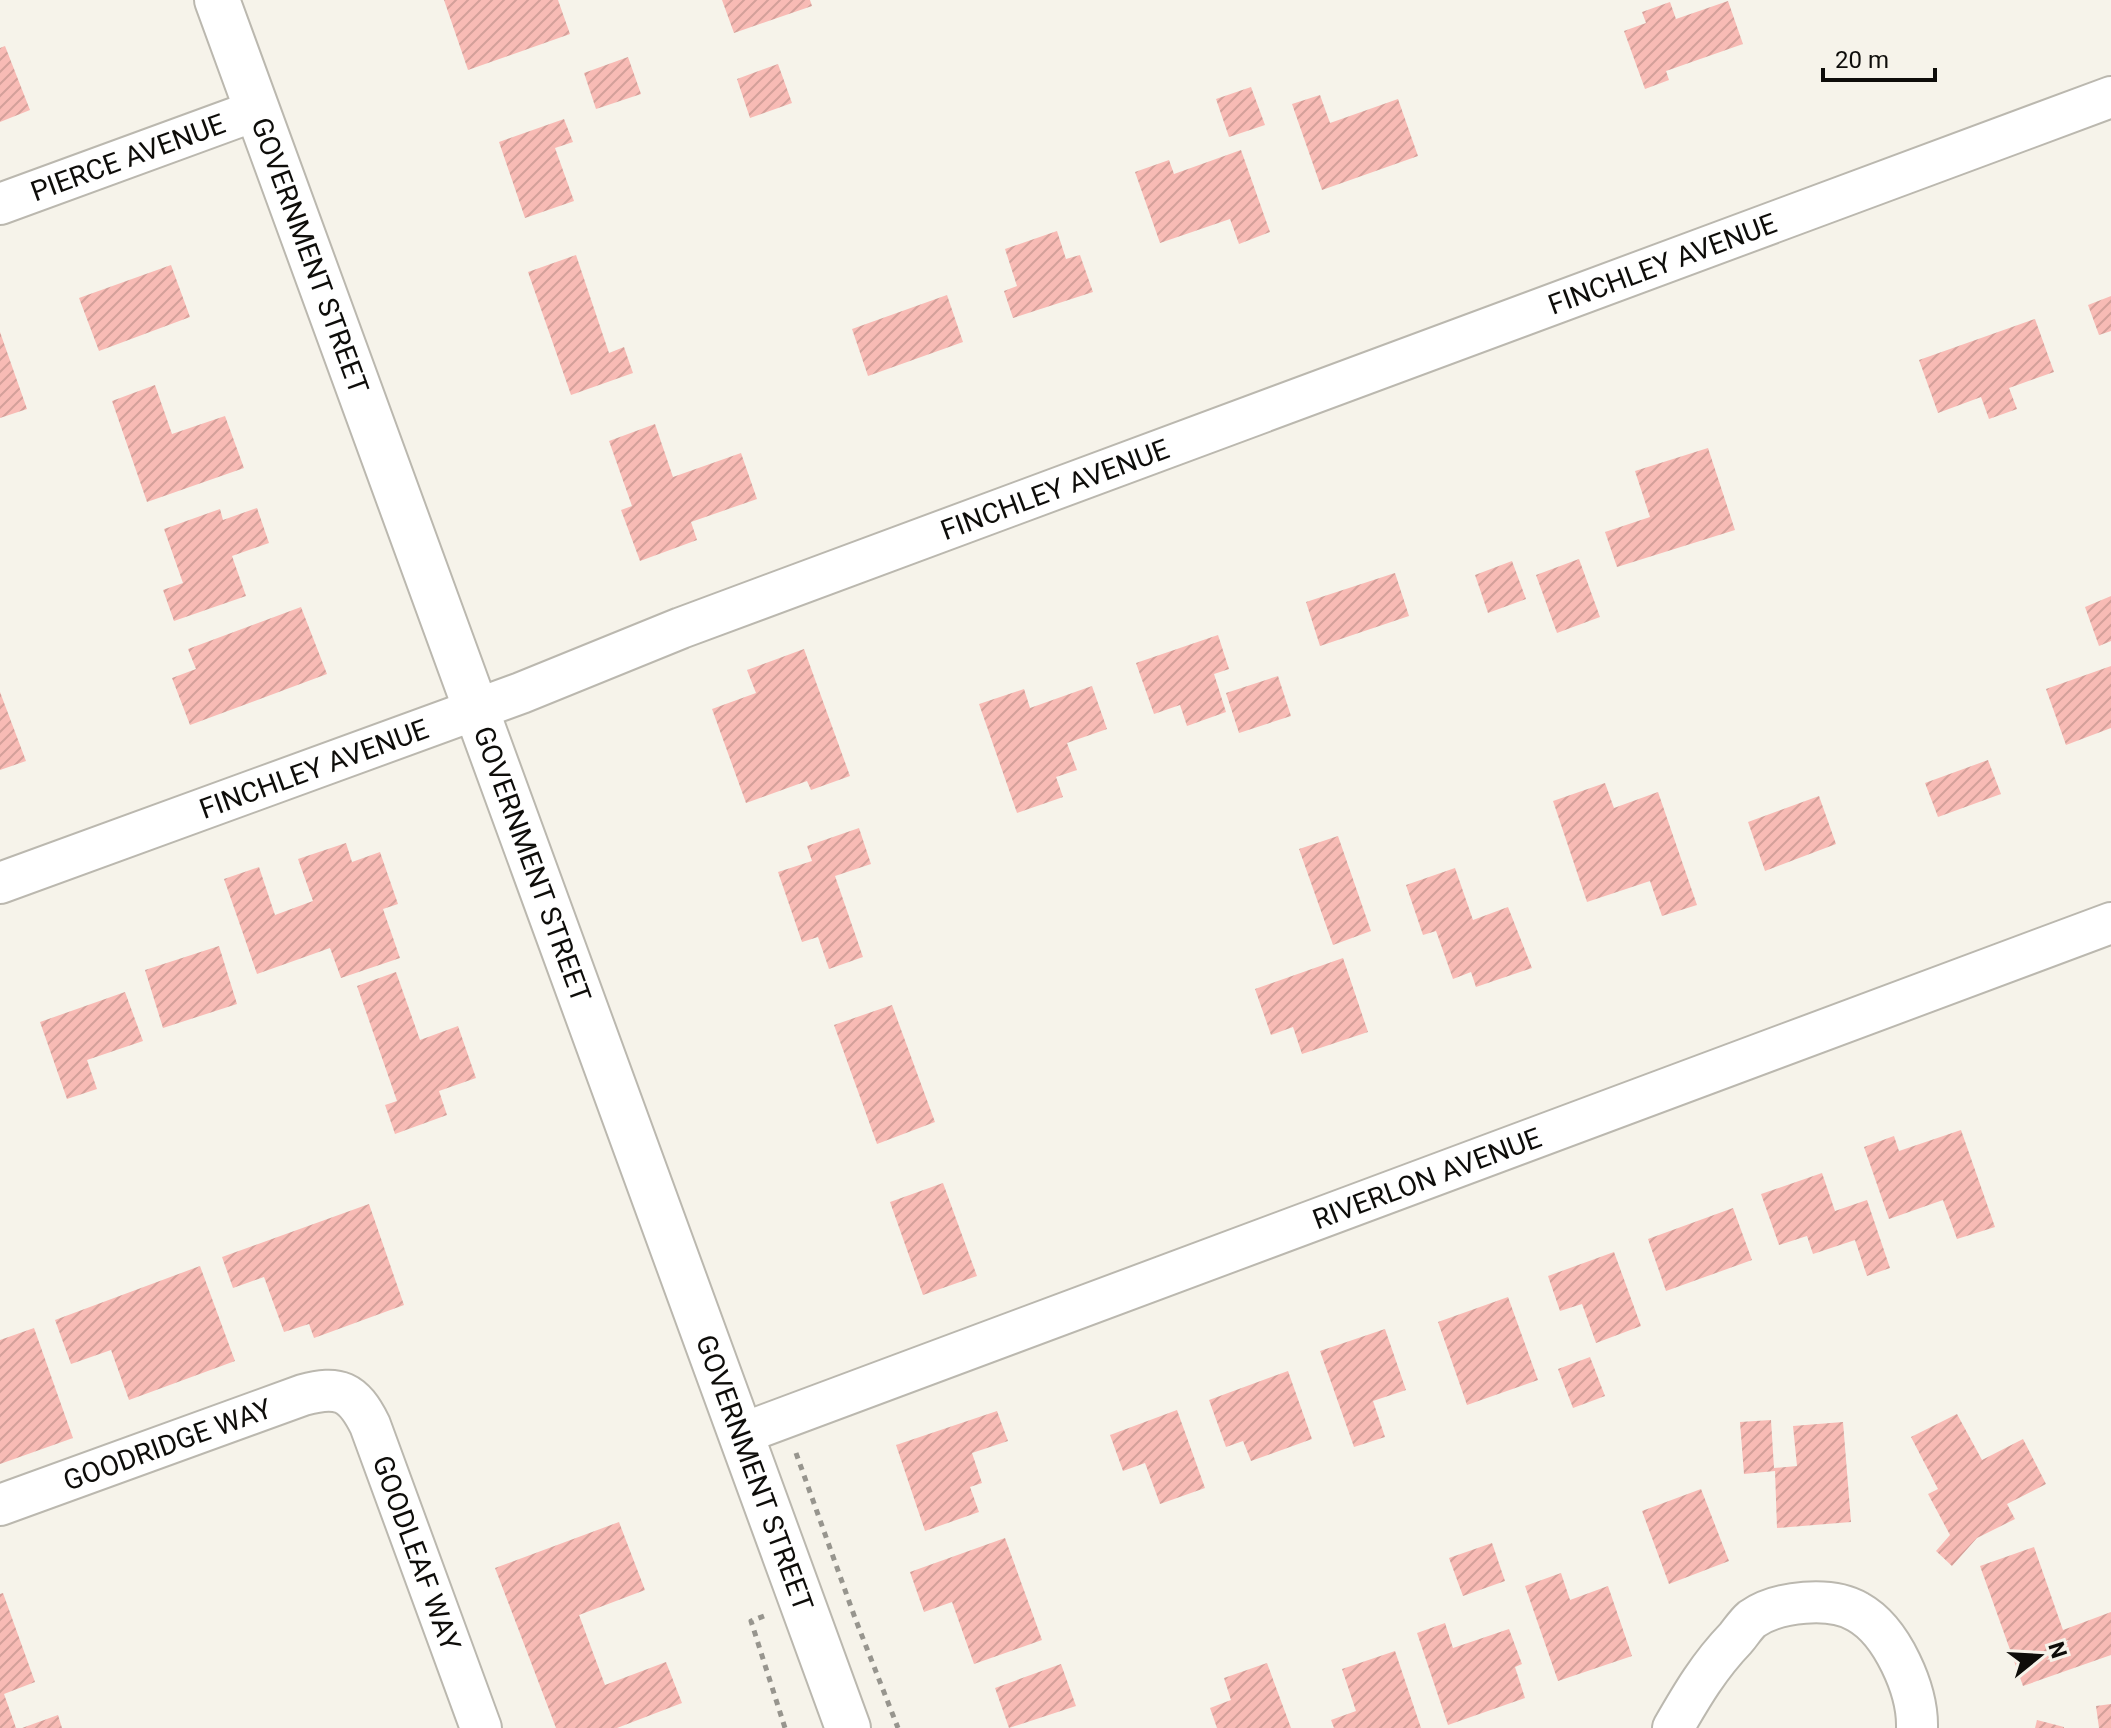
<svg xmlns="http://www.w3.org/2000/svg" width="2111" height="1728" font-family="Roboto,sans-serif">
	<defs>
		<pattern id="building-hatch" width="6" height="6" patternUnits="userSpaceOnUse" patternTransform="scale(2)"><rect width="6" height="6" fill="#f8bbb5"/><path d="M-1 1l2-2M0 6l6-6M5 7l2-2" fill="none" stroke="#d3a09a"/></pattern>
	</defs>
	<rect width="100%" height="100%" fill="#f6f3ea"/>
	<path fill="url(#building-hatch)" d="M444,0H558L570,34L468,70Z
		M722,0H810L812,6L734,33Z
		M1728,1L1743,44L1666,71L1669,80L1645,89L1624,31L1646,23L1642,12L1670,2L1676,19Z
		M5,46L30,110L0,122V48Z
		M628,57L641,94L596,109L584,73Z
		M778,64L792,103L750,118L737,79Z
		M1251,87L1265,125L1229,137L1216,99Z
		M1320,95L1330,123L1398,99L1418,156L1322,190L1292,104Z
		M564,119L573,142L555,148L574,201L525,218L499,142Z
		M1241,150L1270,232L1239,244L1230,219L1160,243L1135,172L1169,160L1174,174Z
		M1057,231L1066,259L1080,255L1093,292L1013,318L1004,291L1017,286L1005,249Z
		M576,255L609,353L624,347L633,373L571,395L528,272Z
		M171,265L190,317L99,351L79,298Z
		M947,295L963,342L868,376L852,329Z
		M2111,296V331L2099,335L2088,305Z
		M2035,319L2054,372L2009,388L2017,409L1989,419L1981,397L1938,413L1919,360Z
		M0,332L27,409L0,418Z
		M155,385L172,434L225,416L244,468L147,502L112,401Z
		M655,424L673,477L741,453L757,499L691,522L697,540L640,561L621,510L632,506L609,441Z
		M1708,448L1735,530L1617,567L1605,532L1650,517L1635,471Z
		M257,508L269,543L232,556L246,596L174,621L163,590L183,583L164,529L220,509L223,520Z
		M1579,559L1600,617L1557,633L1536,575Z
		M1512,561L1526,599L1488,613L1475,575Z
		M1395,573L1409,616L1320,646L1306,602Z
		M2111,596V641L2099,646L2085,607Z
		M301,607L327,674L190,725L172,678L196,669L188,649Z
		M1218,635L1229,669L1214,674L1226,712L1187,726L1180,705L1154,714L1136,663Z
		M804,649L850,776L811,790L807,781L746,803L712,709L756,693L747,670Z
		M2111,666V728L2066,745L2046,689Z
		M1278,676L1291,716L1239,733L1226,693Z
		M1092,686L1107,729L1067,743L1077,770L1056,777L1063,797L1017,813L979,704L1024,689L1030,708Z
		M0,692L26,761L0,770Z
		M1988,760L2001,794L1938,817L1925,783Z
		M1605,783L1614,808L1658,792L1697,905L1662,916L1650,881L1587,902L1553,801Z
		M1819,796L1836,844L1765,871L1748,822Z
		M859,828L871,864L835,876L863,957L829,969L818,937L802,942L778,872L812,861L807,846Z
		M1338,836L1371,931L1333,945L1299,849Z
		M346,843L352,862L380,852L398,904L383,909L400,958L341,978L330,948L257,974L224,879L259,867L275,915L313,901L298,859Z
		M1455,868L1473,920L1508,907L1532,968L1476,987L1471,972L1453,979L1436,931L1423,935L1406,885Z
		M219,946L237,1004L163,1028L145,970Z
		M1343,958L1368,1032L1302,1054L1293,1027L1271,1035L1255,989Z
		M396,972L420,1040L458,1026L476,1078L439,1091L447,1115L395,1134L385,1105L397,1101L357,986Z
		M125,992L143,1041L87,1060L97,1089L67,1099L40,1022Z
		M892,1005L935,1122L877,1144L834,1025Z
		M1961,1130L1995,1227L1957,1239L1943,1200L1889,1219L1864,1147L1894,1136L1899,1151Z
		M1822,1173L1835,1211L1867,1200L1890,1268L1867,1276L1855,1240L1813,1254L1807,1236L1779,1245L1761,1194Z
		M943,1183L977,1276L923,1295L890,1202Z
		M369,1204L404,1305L314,1338L309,1324L284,1332L264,1277L233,1288L222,1257Z
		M1733,1208L1752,1260L1666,1291L1648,1239Z
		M1614,1252L1641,1326L1596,1343L1582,1304L1560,1311L1548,1276Z
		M200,1266L235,1361L129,1400L111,1350L71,1364L55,1320Z
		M1508,1297L1538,1380L1467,1405L1438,1322Z
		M34,1328L73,1438L0,1464V1340Z
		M1385,1329L1406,1390L1373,1401L1385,1437L1354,1447L1320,1351Z
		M1590,1357L1605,1396L1573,1408L1558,1369Z
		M1288,1371L1312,1439L1251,1461L1243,1441L1226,1447L1209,1400Z
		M1177,1410L1205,1488L1160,1504L1145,1463L1123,1471L1110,1435Z
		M997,1411L1008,1441L972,1453L982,1483L970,1487L979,1512L925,1531L896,1445Z
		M1957,1414L1982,1460L2023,1439L2046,1484L2007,1504L2015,1519L1977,1538L1952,1566L1936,1551L1950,1535L1928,1494L1938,1489L1911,1437Z
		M1771,1420L1774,1468L1797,1466L1793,1426L1843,1422L1851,1522L1777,1528L1775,1471L1744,1474L1740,1422Z
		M1701,1489L1729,1561L1669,1584L1642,1511Z
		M619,1522L645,1590L579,1615L605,1685L666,1662L682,1703L617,1728H556L495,1568Z
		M1005,1538L1042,1640L974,1664L952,1602L924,1612L910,1572Z
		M1492,1543L1505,1581L1463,1596L1449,1558Z
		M2034,1547L2063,1630L2111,1612V1655L2023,1686L1980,1566Z
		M1561,1573L1570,1600L1608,1586L1632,1656L1558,1681L1525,1586Z
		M3,1593L35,1682L4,1694L16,1728H0V1594Z
		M1445,1623L1453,1648L1509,1629L1522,1664L1515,1667L1525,1698L1448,1725L1417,1633Z
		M1395,1651L1421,1728H1334L1331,1720L1356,1711L1342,1669Z
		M1267,1663L1291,1728H1217L1210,1708L1231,1700L1224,1678Z
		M1061,1664L1076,1706L1009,1728L995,1688Z
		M2111,1704V1728H2099L2096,1706Z
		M58,1715L62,1728H22Z
		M2037,1720L2064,1727V1728H2035Z"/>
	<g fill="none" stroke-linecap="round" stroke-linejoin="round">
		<defs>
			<g id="minor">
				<path id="s1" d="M0,204L257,110"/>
				<path id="s2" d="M0,883L521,693L681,628L2111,97"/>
				<path id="s3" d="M741,1434L2111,923"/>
				<path id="s4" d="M0,1505L303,1395C339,1385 353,1391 370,1425L481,1728"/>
				<path d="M1673,1728C1692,1695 1709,1666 1736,1638C1741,1632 1746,1624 1752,1619C1778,1601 1831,1596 1858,1612C1892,1631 1918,1690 1917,1728"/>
			</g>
			<g id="secondary">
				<path id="s5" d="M217,0L848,1728"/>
			</g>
		</defs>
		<use href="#minor" stroke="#bbb8af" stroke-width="44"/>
		<use href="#secondary" stroke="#bbb8af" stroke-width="48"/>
		<path stroke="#97958e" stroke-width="5" stroke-dasharray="6 6" stroke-linecap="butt" d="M796,1453L855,1618L898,1728
			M764,1616L751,1621L785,1728"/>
		<use href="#minor" stroke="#fff" stroke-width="40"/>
		<use href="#secondary" stroke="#fff" stroke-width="44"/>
	</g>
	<g text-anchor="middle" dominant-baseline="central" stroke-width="6" stroke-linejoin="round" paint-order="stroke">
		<g font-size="28" fill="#0e0d0a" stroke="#f6f3ea">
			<text stroke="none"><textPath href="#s1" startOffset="136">PIERCE AVENUE</textPath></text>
			<text stroke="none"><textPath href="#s5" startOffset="272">GOVERNMENT STREET</textPath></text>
			<text stroke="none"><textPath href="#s2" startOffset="1774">FINCHLEY AVENUE</textPath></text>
			<text stroke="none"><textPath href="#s2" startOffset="1126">FINCHLEY AVENUE</textPath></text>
			<text stroke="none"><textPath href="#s2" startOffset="334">FINCHLEY AVENUE</textPath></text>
			<text stroke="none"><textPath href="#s5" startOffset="920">GOVERNMENT STREET</textPath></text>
			<text stroke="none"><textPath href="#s3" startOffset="732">RIVERLON AVENUE</textPath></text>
			<text stroke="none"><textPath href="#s4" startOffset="178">GOODRIDGE WAY</textPath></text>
			<text stroke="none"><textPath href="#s5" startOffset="1568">GOVERNMENT STREET</textPath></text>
			<text stroke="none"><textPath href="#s4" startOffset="542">GOODLEAF WAY</textPath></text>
		</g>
	</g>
	<g transform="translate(2039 1656) rotate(72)" stroke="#f6f3ea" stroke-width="6" paint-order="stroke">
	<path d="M0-6L14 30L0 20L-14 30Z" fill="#0e0d0a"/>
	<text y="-12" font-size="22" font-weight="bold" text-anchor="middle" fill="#0e0d0a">N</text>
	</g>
	<path d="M1823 68v12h112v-12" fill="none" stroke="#0e0d0a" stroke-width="4"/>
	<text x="1835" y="68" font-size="24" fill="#0e0d0a" stroke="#f6f3ea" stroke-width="6" paint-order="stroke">20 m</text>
</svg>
